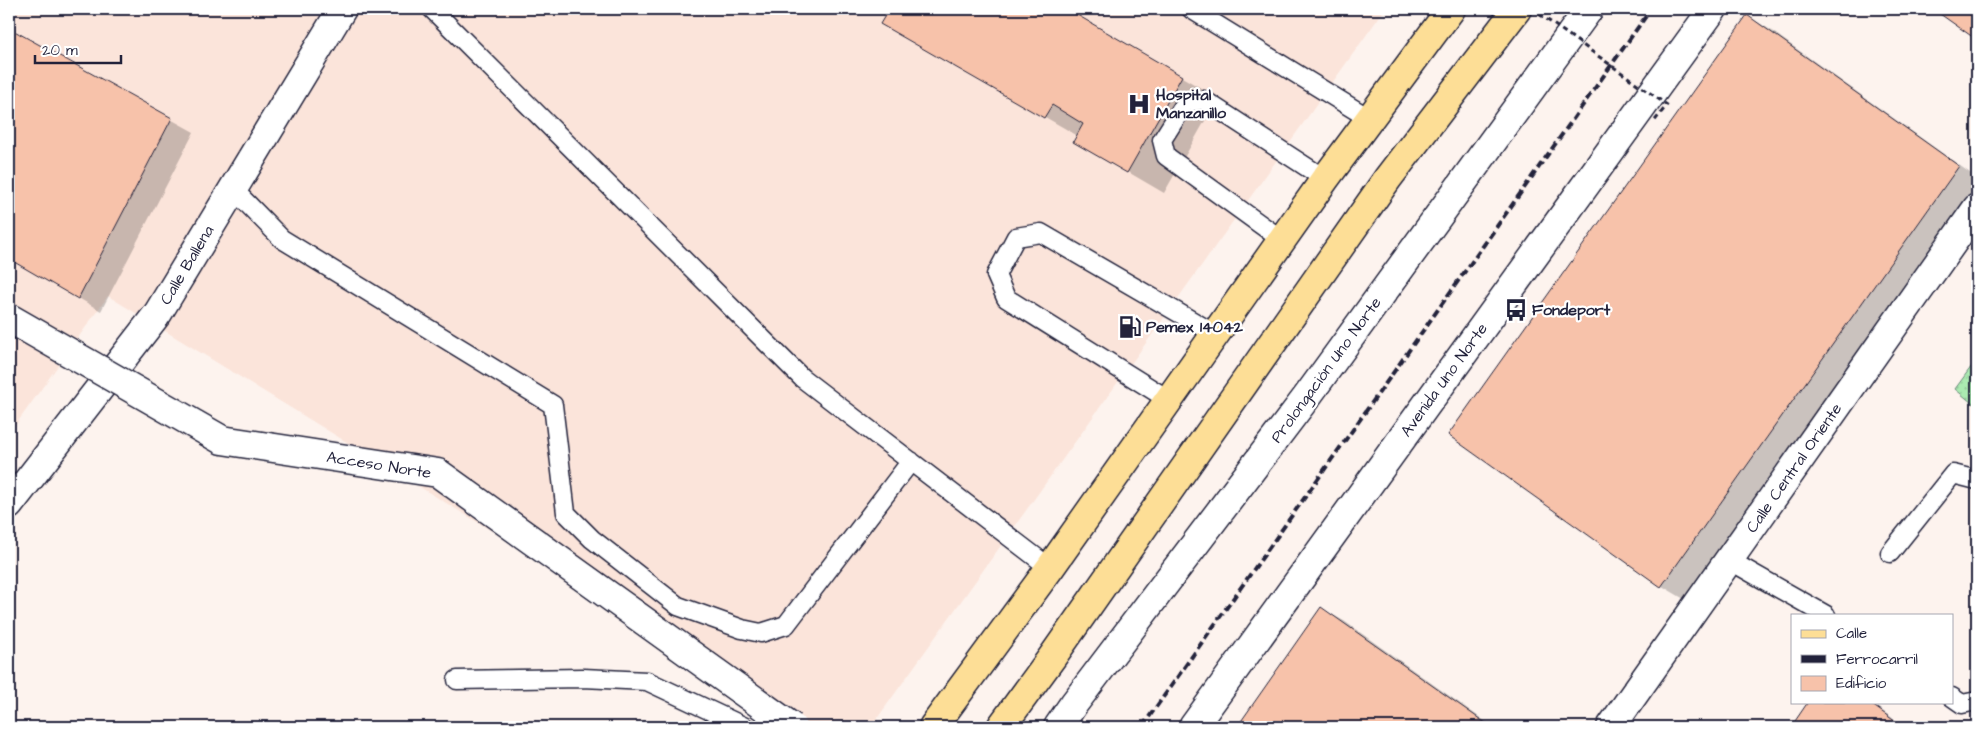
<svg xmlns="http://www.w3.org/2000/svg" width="1986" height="736" font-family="'Architects Daughter',sans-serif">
	<defs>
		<pattern id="park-dots" width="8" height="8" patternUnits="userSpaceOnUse" patternTransform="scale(1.25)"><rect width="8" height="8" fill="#abeab1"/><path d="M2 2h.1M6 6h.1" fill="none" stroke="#93c899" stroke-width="1.8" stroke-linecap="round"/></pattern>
	</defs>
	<rect width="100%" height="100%" fill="#fdf3ee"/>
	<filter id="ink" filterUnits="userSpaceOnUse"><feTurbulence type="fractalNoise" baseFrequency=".02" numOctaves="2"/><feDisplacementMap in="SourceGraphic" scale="10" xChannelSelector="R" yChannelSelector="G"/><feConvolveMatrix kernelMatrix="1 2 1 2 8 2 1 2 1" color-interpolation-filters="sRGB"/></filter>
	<g filter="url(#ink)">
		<path fill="#fbe4da" d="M9,9H1385L871,727H812L108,296L9,434Z"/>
		<path fill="url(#park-dots)" stroke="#668676" d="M1977,359V407L1955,389Z"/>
		<path fill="#0003" d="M890,9H1065L1218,98L1164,193L1075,141L1078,136L882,23Z
			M1935,9H1977V38Z
			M1747,16L1769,29L1977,178V184L1684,599L1662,586L1450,435Z
			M9,30L194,132L101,311L9,258Z
			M1322,609L1344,621L1493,727H1238Z
			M1810,702H1870L1905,727H1792Z"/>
		<path fill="#f7c2aa" stroke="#22223b" d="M889,9H1067L1182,76L1127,173L1073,142L1083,124L1052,105L1044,118L880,24Z
			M1933,9H1977V40Z
			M1747,15L1959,166L1661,587L1448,435Z
			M9,28L172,118L78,299L9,259Z
			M1321,607L1491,727H1237Z
			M1808,702H1868L1903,727H1791Z"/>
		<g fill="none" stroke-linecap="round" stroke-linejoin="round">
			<defs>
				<path id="lane" d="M432,9L802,378L1050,568
					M1191,9L1370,119
					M233,189L282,239L553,405L566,513L592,539L678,606L742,629L761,633L786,625L911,461
					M1282,240L1166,156L1162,140L1186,102L1204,100L1325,179
					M1169,400L1006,298L996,275L1016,237L1041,233L1215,334
					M1890,553L1953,474L1977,480
					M1729,560L1826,615
					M457,680L583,678L647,681L745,727
					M1952,697L1962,704L1977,701"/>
				<path id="street" d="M9,505L158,313L342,9
					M1058,727L1073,705L1306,398L1589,9
					M1193,727L1713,9
					M1611,727L1977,208"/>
				<path id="primary" d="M933,727L1050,568L1325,179L1451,9
					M1001,727L1053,656L1388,178L1517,9"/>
			</defs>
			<use href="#lane" stroke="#22223b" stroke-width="21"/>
			<use href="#street" stroke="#22223b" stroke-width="31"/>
			<use href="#primary" stroke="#22223b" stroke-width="31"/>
			<use href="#lane" stroke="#fff" stroke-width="18"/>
			<use href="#street" stroke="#fff" stroke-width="28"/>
			<use href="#primary" stroke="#fdde96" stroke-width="28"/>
			<path stroke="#22223b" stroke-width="4" stroke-dasharray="8 4" stroke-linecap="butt" d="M1142,727L1651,9"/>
			<defs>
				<path id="street-bridge" d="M9,318L222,440L438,473L792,727"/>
			</defs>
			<use href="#street-bridge" stroke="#22223b" stroke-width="31" stroke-linecap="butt"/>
			<path stroke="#22223b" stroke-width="3" stroke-dasharray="5 4" stroke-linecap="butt" d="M1532,9L1667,105L1653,123"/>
			<use href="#street-bridge" stroke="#fff" stroke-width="28"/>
		</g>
	</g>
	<defs>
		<symbol id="hospital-bare" viewBox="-9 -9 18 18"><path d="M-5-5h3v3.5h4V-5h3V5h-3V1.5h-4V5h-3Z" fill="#22223b" stroke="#fff" stroke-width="2.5" paint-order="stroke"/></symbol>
		<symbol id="bus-bare" viewBox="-9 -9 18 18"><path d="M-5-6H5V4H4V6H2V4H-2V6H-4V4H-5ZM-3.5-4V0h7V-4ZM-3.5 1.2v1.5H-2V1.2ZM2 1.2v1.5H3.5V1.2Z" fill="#22223b" stroke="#fff" stroke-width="2.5" paint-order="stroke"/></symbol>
		<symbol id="fuel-bare" viewBox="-9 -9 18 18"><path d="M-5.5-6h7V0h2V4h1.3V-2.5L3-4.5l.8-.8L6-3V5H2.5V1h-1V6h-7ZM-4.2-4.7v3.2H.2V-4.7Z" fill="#22223b" stroke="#fff" stroke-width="2.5" paint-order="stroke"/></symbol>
	</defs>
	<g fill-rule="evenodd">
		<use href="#hospital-bare" x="1123" y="88" width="32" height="32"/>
		<use href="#bus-bare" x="1500" y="294" width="32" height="32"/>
		<use href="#fuel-bare" x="1114" y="311" width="32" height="32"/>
	</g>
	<g text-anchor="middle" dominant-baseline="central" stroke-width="4.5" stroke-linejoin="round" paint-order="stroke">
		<g font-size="16" font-weight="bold" fill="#22223b" stroke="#fff" text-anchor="start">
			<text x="1156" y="95">Hospital<tspan x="1156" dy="18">Manzanillo</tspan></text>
			<text x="1532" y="310">Fondeport</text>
			<text x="1146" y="327">Pemex 14042</text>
		</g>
		<g font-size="16" fill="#22223b" stroke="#fff">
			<text transform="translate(187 265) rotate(-59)">Calle Ballena</text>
			<text transform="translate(1326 370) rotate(-54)">Prolongación Uno Norte</text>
			<text transform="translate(1444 380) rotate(-54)">Avenida Uno Norte</text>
			<text transform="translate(379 465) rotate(9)">Acceso Norte</text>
			<text transform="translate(1794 468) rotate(-55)">Calle Central Oriente</text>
		</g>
	</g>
	<rect width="1986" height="736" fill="none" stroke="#fff" stroke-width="30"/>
	<rect x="15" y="15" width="1956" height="706" fill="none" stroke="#22223b" stroke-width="2" filter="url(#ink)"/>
	<rect x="1791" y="614" width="162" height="90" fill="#ffffff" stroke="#a7a7b1"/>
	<rect x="1801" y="630" width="25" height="8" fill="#fdde96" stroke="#a7a7b1"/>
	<text x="1836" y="638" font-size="15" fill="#22223b">Calle</text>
	<rect x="1801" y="655" width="25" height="8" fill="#22223b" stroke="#a7a7b1"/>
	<text x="1836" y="664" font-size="15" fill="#22223b">Ferrocarril</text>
	<rect x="1801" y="676" width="25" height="15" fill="#f7c2aa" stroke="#a7a7b1"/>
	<text x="1836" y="688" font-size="15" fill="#22223b">Edificio</text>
	<path d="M35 55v8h86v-8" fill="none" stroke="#22223b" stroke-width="2.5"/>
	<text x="42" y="55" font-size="15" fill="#22223b" stroke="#ffffff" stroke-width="4" paint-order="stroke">20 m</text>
</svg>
